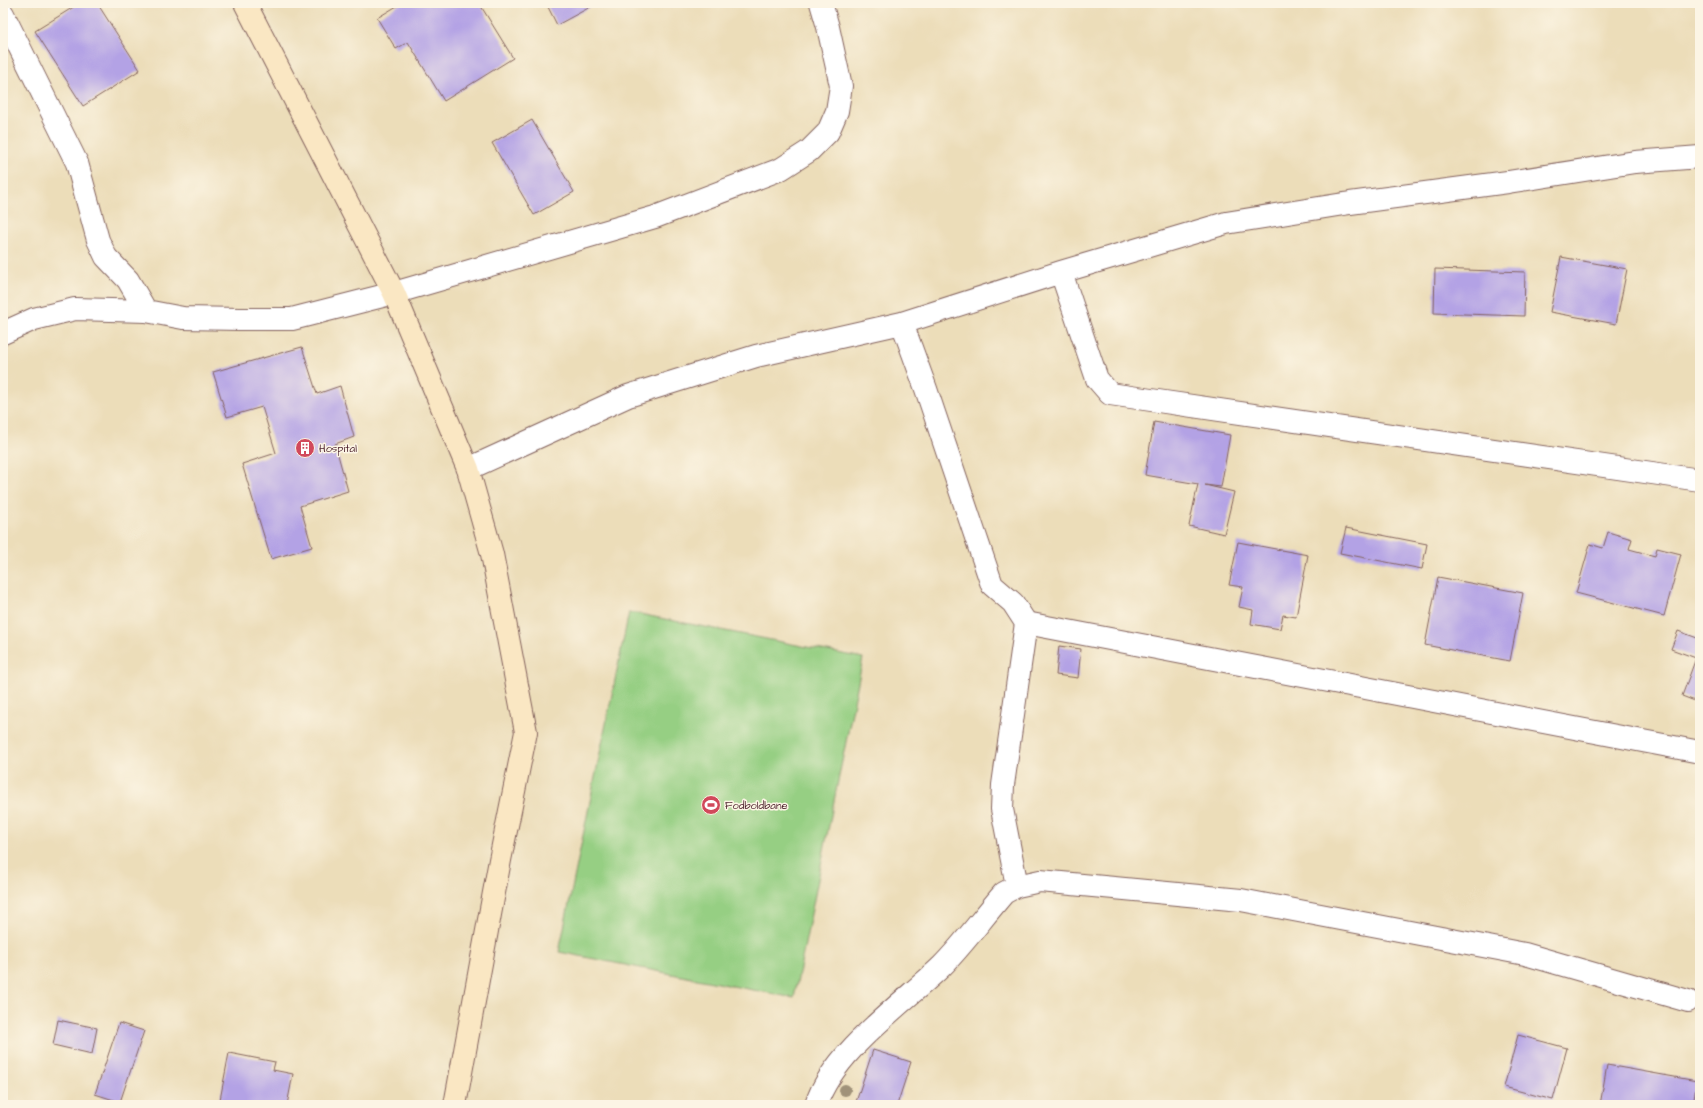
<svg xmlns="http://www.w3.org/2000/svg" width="1703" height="1108" font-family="'Architects Daughter',sans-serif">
	<rect width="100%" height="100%" fill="#fcf5e5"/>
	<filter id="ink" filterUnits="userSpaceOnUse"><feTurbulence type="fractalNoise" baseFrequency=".025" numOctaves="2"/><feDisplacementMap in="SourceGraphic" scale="8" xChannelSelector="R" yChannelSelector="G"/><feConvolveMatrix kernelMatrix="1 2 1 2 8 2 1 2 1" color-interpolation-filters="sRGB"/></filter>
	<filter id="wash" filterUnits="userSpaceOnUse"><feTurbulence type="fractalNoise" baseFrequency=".012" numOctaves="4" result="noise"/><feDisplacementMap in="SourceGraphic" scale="16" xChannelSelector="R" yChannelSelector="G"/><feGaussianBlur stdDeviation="0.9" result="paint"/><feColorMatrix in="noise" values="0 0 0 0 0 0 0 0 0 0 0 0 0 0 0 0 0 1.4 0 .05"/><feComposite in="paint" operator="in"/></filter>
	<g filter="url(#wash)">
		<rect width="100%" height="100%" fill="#ecddb9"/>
		<path fill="#96cf83" stroke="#707757" d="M629,612L863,658L794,998L559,952Z"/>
		<g id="blocks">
			<path fill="#b3a2e5" d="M80,3H97L140,70L83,106L35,31Z
				M402,3H479L513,58L444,101L408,42L396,49L377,18Z
				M546,3H593L594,5L557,25Z
				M532,120L574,192L534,215L492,143Z
				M1561,257L1627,269L1616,324L1550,312Z
				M1435,269L1525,272L1524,316L1434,313Z
				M302,347L317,394L340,386L354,437L335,444L348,491L300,506L312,547L271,559L242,464L276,453L262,407L227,417L213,372Z
				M1154,422L1230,435L1221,487L1205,485L1234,492L1224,534L1189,526L1198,484L1145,475Z
				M1346,528L1427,544L1422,569L1340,553Z
				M1608,532L1632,539L1629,549L1655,556L1657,548L1681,554L1664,616L1576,593L1590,544L1603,548Z
				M1238,542L1308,555L1296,617L1283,615L1280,629L1251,624L1253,610L1239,607L1243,587L1229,585Z
				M1438,577L1523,593L1510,661L1425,645Z
				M1678,631L1700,639V703L1682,696L1696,658L1671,649Z
				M1059,646L1081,649L1078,678L1056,675Z
				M58,1020L97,1028L92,1054L53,1045Z
				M119,1023L144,1031L120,1102L95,1094Z
				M1518,1035L1567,1048L1553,1100L1504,1087Z
				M873,1050L911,1062L897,1105H855Z
				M229,1053L275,1062L273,1070L293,1074L287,1105H219Z
				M1607,1065L1697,1081L1693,1105H1600Z"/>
		</g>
	</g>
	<g filter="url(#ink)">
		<use href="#blocks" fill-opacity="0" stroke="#83625d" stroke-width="1"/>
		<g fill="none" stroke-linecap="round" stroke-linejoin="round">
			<defs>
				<path id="street" d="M3,14L77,163L98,240L106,257L128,280L146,311
					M1061,272L1097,379L1110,394L1700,480
					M902,323L926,389L992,585L1013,603L1026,623L1003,785L1002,809L1017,886
					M3,333L34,319L75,309L146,311L183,318L240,319H292L394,293L655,217L781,169L809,151L828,132L837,111L841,86L828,27L821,3
					M468,469L628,396L756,356L902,323L1061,272L1226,223L1350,203L1508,182L1635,162L1700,157
					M1026,623L1700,752
					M816,1105C832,1053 902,1004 941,967C964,944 983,917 1004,893L1017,886L1040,881L1241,900L1525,954L1688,1001"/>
				<path id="secondary" d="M245,3L394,293L468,469L492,554L526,732L500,860L455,1105"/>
			</defs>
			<use href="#street" stroke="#83625d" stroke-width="24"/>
			<use href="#secondary" stroke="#83625d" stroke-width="24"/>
			<use href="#street" stroke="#fff" stroke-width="22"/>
			<use href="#secondary" stroke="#fae7c3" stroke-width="22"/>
		</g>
		<circle fill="#a09279" cx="845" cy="1090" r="6"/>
	</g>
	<defs>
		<symbol id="building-disc" viewBox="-11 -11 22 22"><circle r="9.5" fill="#d1495b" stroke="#fcf5e5"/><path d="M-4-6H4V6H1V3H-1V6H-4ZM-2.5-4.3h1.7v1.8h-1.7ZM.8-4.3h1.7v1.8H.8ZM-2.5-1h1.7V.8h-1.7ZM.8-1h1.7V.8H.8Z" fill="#fff"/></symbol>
		<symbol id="stadium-disc" viewBox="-11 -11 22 22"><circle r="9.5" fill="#d1495b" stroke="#fcf5e5"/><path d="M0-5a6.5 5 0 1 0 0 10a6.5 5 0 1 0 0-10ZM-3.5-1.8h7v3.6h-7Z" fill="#fff"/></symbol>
	</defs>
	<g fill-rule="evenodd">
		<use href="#building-disc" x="294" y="437" width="22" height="22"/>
		<use href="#stadium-disc" x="700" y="794" width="22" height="22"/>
	</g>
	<g text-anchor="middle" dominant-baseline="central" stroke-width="3" stroke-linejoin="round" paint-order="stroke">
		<g font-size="11" fill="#4a1f2b" stroke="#fcf5e5" text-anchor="start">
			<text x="319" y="448">Hospital</text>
			<text x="725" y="805">Fodboldbane</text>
		</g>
	</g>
	<rect width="1703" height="1108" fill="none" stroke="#fcf5e5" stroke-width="16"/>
</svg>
